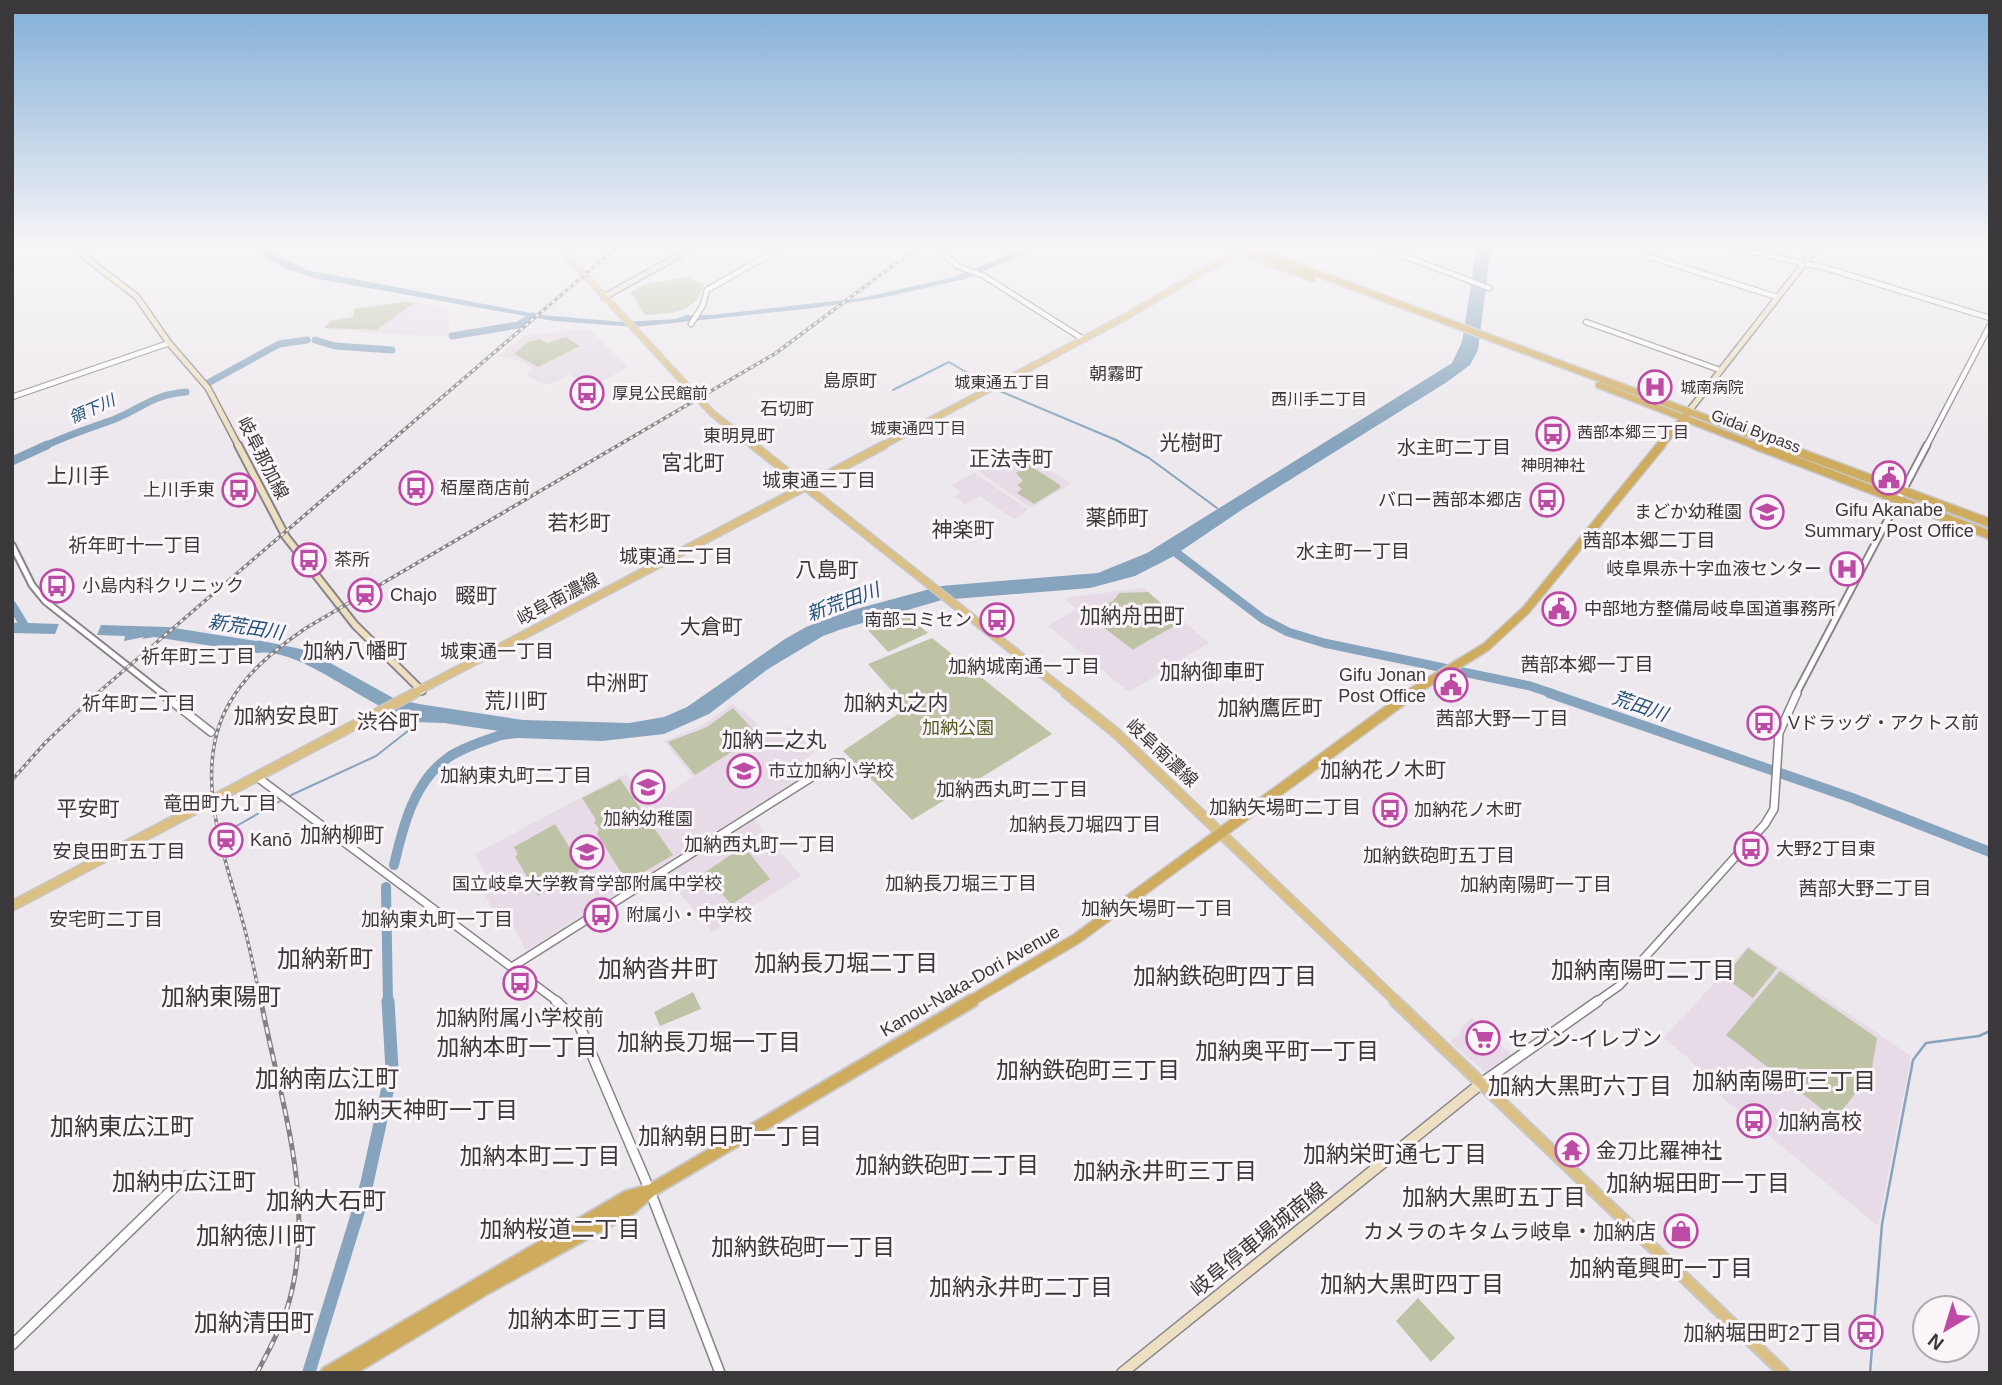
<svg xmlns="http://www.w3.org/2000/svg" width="2002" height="1385" font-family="Arial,'Noto Sans JP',sans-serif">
	<rect width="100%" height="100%" fill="#ede8ed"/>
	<path fill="#e6dbe6" d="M407,301L448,307L447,320L450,324L447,336L402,335L322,329L332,319L352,316L354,308Z
		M589,329L628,367L590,388L569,374L549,385L537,381L526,375L534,369L511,357L506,359L498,356L525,335Z
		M1016,448L1070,483V484L1031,508L977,470Z
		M974,473L1028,509V510L1014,519L980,496L965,504L954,496L961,492L951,485Z
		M1144,588L1209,643L1129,692L1048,626L1076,609L1064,598Z
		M733,704L740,711L743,710L770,738L791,726L815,753L796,766L805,775L526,951L507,914L497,919L482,888L490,883L475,854L625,774L652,804L693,777L664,741L701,726Z
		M753,818L801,876L712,932L664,874Z
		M1748,946L1911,1056L1878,1226L1711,1088L1712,1084L1687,1057L1664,1038Z
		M1472,1018L1512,1055L1486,1073L1450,1042L1460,1034L1461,1027Z"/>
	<path fill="#bec3a6" d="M688,277L704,284C696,314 672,313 645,315L631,292L647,284Z
		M406,302L414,303L376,330L324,328L332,321L354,317V309Z
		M566,337L580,346L538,367L514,354L528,342L540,339L547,343Z
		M1029,465L1060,485V488L1034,504L1017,493L1022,489L1017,485L1023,481L1016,473Z
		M1148,592L1182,622C1165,632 1149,639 1133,650L1089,616L1114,600L1119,593Z
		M908,616L928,633L888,652L868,630Z
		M932,638L1052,734L912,820L843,751L907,708L868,664Z
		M733,708L758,735L695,775L668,742L707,727Z
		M620,779L673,855L627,882L597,834L599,829L594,822L596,820L582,798Z
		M555,824L581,866L577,874L538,896L515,856L518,855L514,847Z
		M744,846L770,879L734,903H730L704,873Z
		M1748,948L1777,968L1753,998L1724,977Z
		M1780,971L1877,1038L1871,1074L1835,1119L1726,1035Z
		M693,992L701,1009L660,1026L654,1012Z
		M1418,1298L1455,1338L1431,1362L1396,1321Z"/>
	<path fill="#86a4bd" d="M147,247H262L307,270L541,315L623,322L676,319L687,315H712L861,298L954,277L1026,247H1040L965,279L881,298L814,308L636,327L554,321L318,279L286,269L251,248L178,251Z
		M1477,247H1491L1478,350L1470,365L1447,382L1243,509L1172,557L1135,576L1090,588L942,600L842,629L823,636L768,669L709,714L664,734L602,741L519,738L499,740V731L444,723L413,722V720C367,708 300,646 257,653L154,637L142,639L144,637L124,641L125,636L97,635L101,625L168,627L268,643L272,650L280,653L307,650L395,699L419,704L523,720L629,723L664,717L687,707L785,639L806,627L849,611L941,586L1098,573L1147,553L1452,363L1462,342Z
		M25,622L28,623L59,624L55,634L12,633V623Z"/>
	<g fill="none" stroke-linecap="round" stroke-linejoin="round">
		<path stroke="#86a4bd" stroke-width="2" d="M995,389L1116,440L1149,458L1217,508
			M893,390L949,362L990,386
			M287,797L376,756L418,723
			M210,841L282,800"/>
		<path stroke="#86a4bd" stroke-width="2.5" d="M1870,1373L1882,1224L1913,1060L1926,1043L1979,1036L1990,1031"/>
		<path stroke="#86a4bd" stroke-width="7" d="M452,336L518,325L533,316
			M315,340L335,346L392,350
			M208,383L279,344L307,340
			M43,447C67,435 91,428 115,419C144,407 152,395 186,392"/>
		<path stroke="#86a4bd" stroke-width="9" d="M12,461L47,445
			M1170,548L1263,619L1288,632L1324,643L1530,686L1554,694
			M12,605L26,628
			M259,645L302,654"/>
		<path stroke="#86a4bd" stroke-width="10" d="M1549,693L1852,798L1990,852
			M394,865C403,826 414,781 449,757C467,745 489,740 509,732
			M386,887L388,1002"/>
		<path stroke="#86a4bd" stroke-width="13" d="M309,1372L367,1183L392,1069L388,1001"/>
		<defs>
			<path id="tertiary-far3" d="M938,247L957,266L984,276L1083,339
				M1380,247L1489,288
				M1730,247L1826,268L1990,318
				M1650,257L1777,297
				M1586,322L1720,370
				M691,324L703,305L707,290L782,247
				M12,397L169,343
				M1926,447L1990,325"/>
			<path id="tertiary-far2" d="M12,545L32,585L45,601L163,694
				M1796,694L1927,445"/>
			<path id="tertiary-far1" d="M161,693L211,732
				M257,777L558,1002
				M512,967L834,763H842
				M1596,1002L1619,986L1765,824L1774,809L1779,733L1797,693"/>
			<path id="tertiary" d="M556,1001L578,1022L650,1191L720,1373
				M1483,1082L1598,1001
				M12,1345L186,1176"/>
			<path id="secondary-far2" d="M72,247L137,297L169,343L208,388L239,447
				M604,297L694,247
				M1689,411L1817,247"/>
			<path id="secondary-far1" d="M238,445L286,537L355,625L422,691"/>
			<path id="secondary" d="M1122,1373L1483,1082"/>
			<path id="primary-far3" d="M559,247L712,413L755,447
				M880,447L1127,316L1241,249"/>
			<path id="primary-far2" d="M753,445L1068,694
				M412,694L884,445"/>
			<path id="primary-far1" d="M1066,693L1116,733L1397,1002
				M12,906L415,693"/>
			<path id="primary" d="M1395,1001L1784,1373"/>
			<path id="trunk-far3" d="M1226,247L1312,278
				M1246,247L1784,447
				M1599,385L1759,447
				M1660,447L1689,411"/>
			<path id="trunk-far2" d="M1755,445L1990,535
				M1779,445L1990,523
				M1409,694L1486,647L1526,610L1661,445"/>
			<path id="trunk-far1" d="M969,1002L1076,939L1412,693"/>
			<path id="trunk" d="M327,1373L627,1197L648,1191
				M345,1373L484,1289L631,1208L650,1191L972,1001"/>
		</defs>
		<use href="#tertiary-far3" stroke="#888388" stroke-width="7"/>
		<use href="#tertiary-far2" stroke="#888388" stroke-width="9"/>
		<use href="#tertiary-far1" stroke="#888388" stroke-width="10"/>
		<use href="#tertiary" stroke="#888388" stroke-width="12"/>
		<use href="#secondary-far2" stroke="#888388" stroke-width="8"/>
		<use href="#secondary-far1" stroke="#888388" stroke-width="10"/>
		<use href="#secondary" stroke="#888388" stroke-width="13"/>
		<use href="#primary-far3" stroke="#c8c7c8" stroke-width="8"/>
		<use href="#primary-far2" stroke="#c8c7c8" stroke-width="10"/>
		<use href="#primary-far1" stroke="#c8c7c8" stroke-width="12"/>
		<use href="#primary" stroke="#c8c7c8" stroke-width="14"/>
		<use href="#trunk-far3" stroke="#c8c7c8" stroke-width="9"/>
		<use href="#trunk-far2" stroke="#c8c7c8" stroke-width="11"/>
		<use href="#trunk-far1" stroke="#c8c7c8" stroke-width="13"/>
		<use href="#trunk" stroke="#c8c7c8" stroke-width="16"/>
		<use href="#tertiary-far3" stroke="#fff" stroke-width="4.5"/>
		<use href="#tertiary-far2" stroke="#fff" stroke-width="5"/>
		<use href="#tertiary-far1" stroke="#fff" stroke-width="7"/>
		<use href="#tertiary" stroke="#fff" stroke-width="9"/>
		<use href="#secondary-far2" stroke="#ede0c2" stroke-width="5"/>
		<use href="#secondary-far1" stroke="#ede0c2" stroke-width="6"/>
		<use href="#secondary" stroke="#ede0c2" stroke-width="10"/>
		<use href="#primary-far3" stroke="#dbc086" stroke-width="5"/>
		<use href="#primary-far2" stroke="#dbc086" stroke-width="7"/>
		<use href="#primary-far1" stroke="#dbc086" stroke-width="9"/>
		<use href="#primary" stroke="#dbc086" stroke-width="10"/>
		<use href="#trunk-far3" stroke="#cfab5e" stroke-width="6"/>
		<use href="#trunk-far2" stroke="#cfab5e" stroke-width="8"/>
		<use href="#trunk-far1" stroke="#cfab5e" stroke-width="10"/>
		<use href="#trunk" stroke="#cfab5e" stroke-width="12"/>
		<defs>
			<path id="rail-far1" d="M12,780L45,743L93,697L617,247
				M261,1002C255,974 250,947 242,919C223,851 191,768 230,702C248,671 277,648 306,628L776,353L895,264L923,247"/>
			<path id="rail" d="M257,1373C271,1346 286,1319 292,1290C314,1192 279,1096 261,1001"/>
		</defs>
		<use href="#rail-far1" stroke="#848084" stroke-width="3.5"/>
		<use href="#rail" stroke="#848084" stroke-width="5"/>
		<use href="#rail-far1" stroke="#fbf5fa" stroke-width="2" stroke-dasharray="3.5" stroke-linecap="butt"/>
		<use href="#rail" stroke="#fbf5fa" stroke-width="2.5" stroke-dasharray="7" stroke-linecap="butt"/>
		<defs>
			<path id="trunk-bridge" d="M1237,247L1282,264"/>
		</defs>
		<use href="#trunk-bridge" stroke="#c8c7c8" stroke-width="9" stroke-linecap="butt"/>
		<use href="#trunk-bridge" stroke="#cfab5e" stroke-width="6"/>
	</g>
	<linearGradient id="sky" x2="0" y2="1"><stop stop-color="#81aed7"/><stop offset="0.56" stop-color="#f7f5f7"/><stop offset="1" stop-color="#f7f5f7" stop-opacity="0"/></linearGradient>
	<rect width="2002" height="440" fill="url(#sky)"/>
	<defs>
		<symbol id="hospital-ring" viewBox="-11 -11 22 22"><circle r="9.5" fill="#fbf5fa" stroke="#bd4ba5" stroke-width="1.5"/><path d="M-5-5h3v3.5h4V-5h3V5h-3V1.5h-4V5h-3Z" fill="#bd4ba5"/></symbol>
		<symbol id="bus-ring" viewBox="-11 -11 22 22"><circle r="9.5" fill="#fbf5fa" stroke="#bd4ba5" stroke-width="1.5"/><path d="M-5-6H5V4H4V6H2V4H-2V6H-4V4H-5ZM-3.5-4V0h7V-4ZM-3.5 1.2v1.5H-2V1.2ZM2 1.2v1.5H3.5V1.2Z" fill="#bd4ba5"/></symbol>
		<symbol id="civic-ring" viewBox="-11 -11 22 22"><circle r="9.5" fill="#fbf5fa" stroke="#bd4ba5" stroke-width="1.5"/><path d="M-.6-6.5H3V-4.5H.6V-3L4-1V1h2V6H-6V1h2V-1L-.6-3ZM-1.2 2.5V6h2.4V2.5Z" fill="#bd4ba5"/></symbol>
		<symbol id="school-ring" viewBox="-11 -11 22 22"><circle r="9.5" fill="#fbf5fa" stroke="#bd4ba5" stroke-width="1.5"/><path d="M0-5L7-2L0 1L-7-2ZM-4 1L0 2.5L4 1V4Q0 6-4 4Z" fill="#bd4ba5"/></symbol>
		<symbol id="station-ring" viewBox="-11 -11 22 22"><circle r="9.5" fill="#fbf5fa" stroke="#bd4ba5" stroke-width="1.5"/><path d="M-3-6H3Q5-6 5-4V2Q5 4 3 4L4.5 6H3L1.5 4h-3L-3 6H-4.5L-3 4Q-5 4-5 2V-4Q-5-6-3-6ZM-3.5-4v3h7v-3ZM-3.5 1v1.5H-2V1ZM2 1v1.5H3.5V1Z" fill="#bd4ba5"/></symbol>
		<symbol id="supermarket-ring" viewBox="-11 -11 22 22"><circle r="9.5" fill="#fbf5fa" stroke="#bd4ba5" stroke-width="1.5"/><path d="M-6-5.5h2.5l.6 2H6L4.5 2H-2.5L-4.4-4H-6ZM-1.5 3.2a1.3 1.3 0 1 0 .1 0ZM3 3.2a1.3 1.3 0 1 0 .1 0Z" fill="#bd4ba5"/></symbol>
		<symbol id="temple-ring" viewBox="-11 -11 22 22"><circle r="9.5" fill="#fbf5fa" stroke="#bd4ba5" stroke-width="1.5"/><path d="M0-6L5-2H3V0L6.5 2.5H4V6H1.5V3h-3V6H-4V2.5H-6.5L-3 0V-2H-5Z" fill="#bd4ba5"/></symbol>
		<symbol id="shop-ring" viewBox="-11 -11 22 22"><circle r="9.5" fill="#fbf5fa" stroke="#bd4ba5" stroke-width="1.5"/><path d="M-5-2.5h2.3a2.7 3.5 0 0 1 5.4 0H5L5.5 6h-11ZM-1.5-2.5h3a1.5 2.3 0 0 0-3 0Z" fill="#bd4ba5"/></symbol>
	</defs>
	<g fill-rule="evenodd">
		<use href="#hospital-ring" x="1636" y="368" width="38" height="38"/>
		<use href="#bus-ring" x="568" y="374" width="38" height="38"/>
		<use href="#bus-ring" x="1534" y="415" width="38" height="38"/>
		<use href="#civic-ring" x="1870" y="459" width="38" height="38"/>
		<use href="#bus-ring" x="397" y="469" width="38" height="38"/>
		<use href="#bus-ring" x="220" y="471" width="38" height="38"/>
		<use href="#bus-ring" x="1528" y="481" width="38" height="38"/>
		<use href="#school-ring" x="1748" y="493" width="38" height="38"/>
		<use href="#bus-ring" x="290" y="541" width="38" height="38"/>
		<use href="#hospital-ring" x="1828" y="550" width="38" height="38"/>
		<use href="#bus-ring" x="38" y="567" width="38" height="38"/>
		<use href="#station-ring" x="346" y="576" width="38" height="38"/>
		<use href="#civic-ring" x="1540" y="590" width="38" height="38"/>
		<use href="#bus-ring" x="978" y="601" width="38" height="38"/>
		<use href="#civic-ring" x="1432" y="666" width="38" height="38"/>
		<use href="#bus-ring" x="1745" y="704" width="38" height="38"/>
		<use href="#school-ring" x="725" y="752" width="38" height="38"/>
		<use href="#school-ring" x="629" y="768" width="38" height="38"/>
		<use href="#bus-ring" x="1371" y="791" width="38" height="38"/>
		<use href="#station-ring" x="207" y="821" width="38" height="38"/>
		<use href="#bus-ring" x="1732" y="830" width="38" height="38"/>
		<use href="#school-ring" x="568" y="833" width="38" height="38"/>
		<use href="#bus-ring" x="582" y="896" width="38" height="38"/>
		<use href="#bus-ring" x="501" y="964" width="38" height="38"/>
		<use href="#supermarket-ring" x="1464" y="1019" width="38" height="38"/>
		<use href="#bus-ring" x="1735" y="1102" width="38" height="38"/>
		<use href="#temple-ring" x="1553" y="1131" width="38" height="38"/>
		<use href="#shop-ring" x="1662" y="1212" width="38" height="38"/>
		<use href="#bus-ring" x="1847" y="1313" width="38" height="38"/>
	</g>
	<g text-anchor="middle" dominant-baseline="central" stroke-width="6" stroke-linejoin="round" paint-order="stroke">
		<g font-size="16" fill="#3b383b" stroke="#fbf5fa">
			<text x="1002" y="382">城東通五丁目</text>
			<text x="1319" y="399">西川手二丁目</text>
			<text x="918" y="428">城東通四丁目</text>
			<text x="1633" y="432">茜部本郷三丁目</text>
		</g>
		<g font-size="16" fill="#3b383b" stroke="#fbf5fa" text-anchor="start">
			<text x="1680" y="387">城南病院</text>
			<text x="612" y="393">厚見公民館前</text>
			<text x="1553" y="465" text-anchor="middle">神明神社</text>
		</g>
		<g font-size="16" font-style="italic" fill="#225377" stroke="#fbf5fa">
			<text transform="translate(92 409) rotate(-24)">領下川</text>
		</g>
		<g font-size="16" fill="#3b383b" stroke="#fbf5fa">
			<text transform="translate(1756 431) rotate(21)">Gidai Bypass</text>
		</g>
		<g font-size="18" fill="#3b383b" stroke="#fbf5fa">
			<text x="1116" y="374">朝霧町</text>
			<text x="850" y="381">島原町</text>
			<text x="787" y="409">石切町</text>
			<text x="739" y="436">東明見町</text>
		</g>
		<g font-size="18" fill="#3b383b" stroke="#fbf5fa">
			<text transform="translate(263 458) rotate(63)">岐阜那加線</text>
			<text transform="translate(558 599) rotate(-28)">岐阜南濃線</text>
			<text transform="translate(1162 753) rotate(43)">岐阜南濃線</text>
			<text transform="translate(970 981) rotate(-30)">Kanou-Naka-Dori Avenue</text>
		</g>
		<g font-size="18" fill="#3b383b" stroke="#fbf5fa" text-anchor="start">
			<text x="440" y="488">栢屋商店前</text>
			<text x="215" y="490" text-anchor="end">上川手東</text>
			<text x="1522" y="500" text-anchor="end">バロー茜部本郷店</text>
			<text x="1889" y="510" text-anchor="middle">Gifu Akanabe<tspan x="1889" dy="21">Summary Post Office</tspan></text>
			<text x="1742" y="512" text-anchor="end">まどか幼稚園</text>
			<text x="334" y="560">茶所</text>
			<text x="1822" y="569" text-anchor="end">岐阜県赤十字血液センター</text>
			<text x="82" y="586">小島内科クリニック</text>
			<text x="390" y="595">Chajo</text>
			<text x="1584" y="609">中部地方整備局岐阜国道事務所</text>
			<text x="972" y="620" text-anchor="end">南部コミセン</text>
			<text x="1426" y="675" text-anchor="end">Gifu Jonan<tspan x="1426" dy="21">Post Office</tspan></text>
			<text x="1788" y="723">Vドラッグ・アクトス前</text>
			<text x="768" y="771">市立加納小学校</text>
			<text x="1414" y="810">加納花ノ木町</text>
			<text x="648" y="819" text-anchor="middle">加納幼稚園</text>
			<text x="250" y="840">Kanō</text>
			<text x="1776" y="849">大野2丁目東</text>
			<text x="587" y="884" text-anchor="middle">国立岐阜大学教育学部附属中学校</text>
			<text x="626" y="915">附属小・中学校</text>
		</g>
		<g font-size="18" fill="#555b21" stroke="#fbf5fa">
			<text x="958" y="728">加納公園</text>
		</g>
		<g font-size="19" fill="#3b383b" stroke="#fbf5fa">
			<text x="1454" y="447">水主町二丁目</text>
			<text x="819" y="480">城東通三丁目</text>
			<text x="1649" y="540">茜部本郷二丁目</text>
			<text x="135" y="545">祈年町十一丁目</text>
			<text x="1353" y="551">水主町一丁目</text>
			<text x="676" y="556">城東通二丁目</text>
			<text x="497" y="651">城東通一丁目</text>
			<text x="198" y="656">祈年町三丁目</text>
			<text x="1587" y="664">茜部本郷一丁目</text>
			<text x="1024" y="666">加納城南通一丁目</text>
			<text x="139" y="703">祈年町二丁目</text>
			<text x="1502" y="718">茜部大野一丁目</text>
			<text x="516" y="775">加納東丸町二丁目</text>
			<text x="1012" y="789">加納西丸町二丁目</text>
			<text x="220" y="803">竜田町九丁目</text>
			<text x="1285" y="807">加納矢場町二丁目</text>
			<text x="1085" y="824">加納長刀堀四丁目</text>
			<text x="760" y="844">加納西丸町一丁目</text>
			<text x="119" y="851">安良田町五丁目</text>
			<text x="1439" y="855">加納鉄砲町五丁目</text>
			<text x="961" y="883">加納長刀堀三丁目</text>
			<text x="1536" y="884">加納南陽町一丁目</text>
			<text x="1865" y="888">茜部大野二丁目</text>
			<text x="1157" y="908">加納矢場町一丁目</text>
			<text x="106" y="919">安宅町二丁目</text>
			<text x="437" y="919">加納東丸町一丁目</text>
		</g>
		<g font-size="19" font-style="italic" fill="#225377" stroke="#fbf5fa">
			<text transform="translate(843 602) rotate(-20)">新荒田川</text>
			<text transform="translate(246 627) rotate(9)">新荒田川</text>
			<text transform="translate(1640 706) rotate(19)">荒田川</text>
		</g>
		<g font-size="21" fill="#3b383b" stroke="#fbf5fa">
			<text x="1191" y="442">光樹町</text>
			<text x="1011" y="458">正法寺町</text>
			<text x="693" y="462">宮北町</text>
			<text x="78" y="475">上川手</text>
			<text x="1117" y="517">薬師町</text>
			<text x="579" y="522">若杉町</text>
			<text x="963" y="529">神楽町</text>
			<text x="827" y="569">八島町</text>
			<text x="476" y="595">畷町</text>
			<text x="1132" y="615">加納舟田町</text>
			<text x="711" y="626">大倉町</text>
			<text x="355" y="650">加納八幡町</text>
			<text x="1212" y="671">加納御車町</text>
			<text x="617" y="682">中洲町</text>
			<text x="516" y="700">荒川町</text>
			<text x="896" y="702">加納丸之内</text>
			<text x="1270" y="707">加納鷹匠町</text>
			<text x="286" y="715">加納安良町</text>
			<text x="388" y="721">渋谷町</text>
			<text x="774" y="739">加納二之丸</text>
			<text x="1383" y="769">加納花ノ木町</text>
			<text x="88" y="808">平安町</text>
			<text x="342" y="834">加納柳町</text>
		</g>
		<g font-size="21" fill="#3b383b" stroke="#fbf5fa" text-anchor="start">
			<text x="520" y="1017" text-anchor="middle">加納附属小学校前</text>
			<text x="1508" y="1038">セブン-イレブン</text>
			<text x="1778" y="1121">加納高校</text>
			<text x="1596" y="1150">金刀比羅神社</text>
			<text x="1656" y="1231" text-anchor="end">カメラのキタムラ岐阜・加納店</text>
			<text x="1842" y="1332" text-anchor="end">加納堀田町2丁目</text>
		</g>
		<g font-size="21" fill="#3b383b" stroke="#fbf5fa">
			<text transform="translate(1258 1239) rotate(-39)">岐阜停車場城南線</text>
		</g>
		<g font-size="23" fill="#3b383b" stroke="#fbf5fa">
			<text x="846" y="963">加納長刀堀二丁目</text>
			<text x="1643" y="970">加納南陽町二丁目</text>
			<text x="1225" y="976">加納鉄砲町四丁目</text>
			<text x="709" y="1042">加納長刀堀一丁目</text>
			<text x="517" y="1047">加納本町一丁目</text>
			<text x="1287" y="1051">加納奥平町一丁目</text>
			<text x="1088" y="1070">加納鉄砲町三丁目</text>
			<text x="1784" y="1081">加納南陽町三丁目</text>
			<text x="1580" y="1086">加納大黒町六丁目</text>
			<text x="426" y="1110">加納天神町一丁目</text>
			<text x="730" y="1136">加納朝日町一丁目</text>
			<text x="1395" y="1154">加納栄町通七丁目</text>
			<text x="540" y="1156">加納本町二丁目</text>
			<text x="947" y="1165">加納鉄砲町二丁目</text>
			<text x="1165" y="1171">加納永井町三丁目</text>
			<text x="1698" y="1183">加納堀田町一丁目</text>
			<text x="1494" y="1197">加納大黒町五丁目</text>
			<text x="560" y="1229">加納桜道二丁目</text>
			<text x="803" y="1247">加納鉄砲町一丁目</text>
			<text x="1661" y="1268">加納竜興町一丁目</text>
			<text x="1412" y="1284">加納大黒町四丁目</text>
			<text x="1021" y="1287">加納永井町二丁目</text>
			<text x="588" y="1319">加納本町三丁目</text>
		</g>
		<g font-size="24" fill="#3b383b" stroke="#fbf5fa">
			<text x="325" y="958">加納新町</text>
			<text x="658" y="968">加納沓井町</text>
			<text x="221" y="996">加納東陽町</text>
			<text x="327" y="1078">加納南広江町</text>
			<text x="122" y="1126">加納東広江町</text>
			<text x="184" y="1181">加納中広江町</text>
			<text x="326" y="1200">加納大石町</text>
			<text x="256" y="1235">加納徳川町</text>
			<text x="254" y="1322">加納清田町</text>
		</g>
	</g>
	<rect width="2002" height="1385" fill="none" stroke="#3b383b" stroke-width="28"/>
	<g transform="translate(1946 1329) rotate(218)"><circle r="33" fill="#fbf5fa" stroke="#aea9ae" stroke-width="2"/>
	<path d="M0-5L12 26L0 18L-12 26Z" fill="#bd4ba5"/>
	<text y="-10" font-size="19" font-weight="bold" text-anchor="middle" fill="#3b383b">N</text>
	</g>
</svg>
